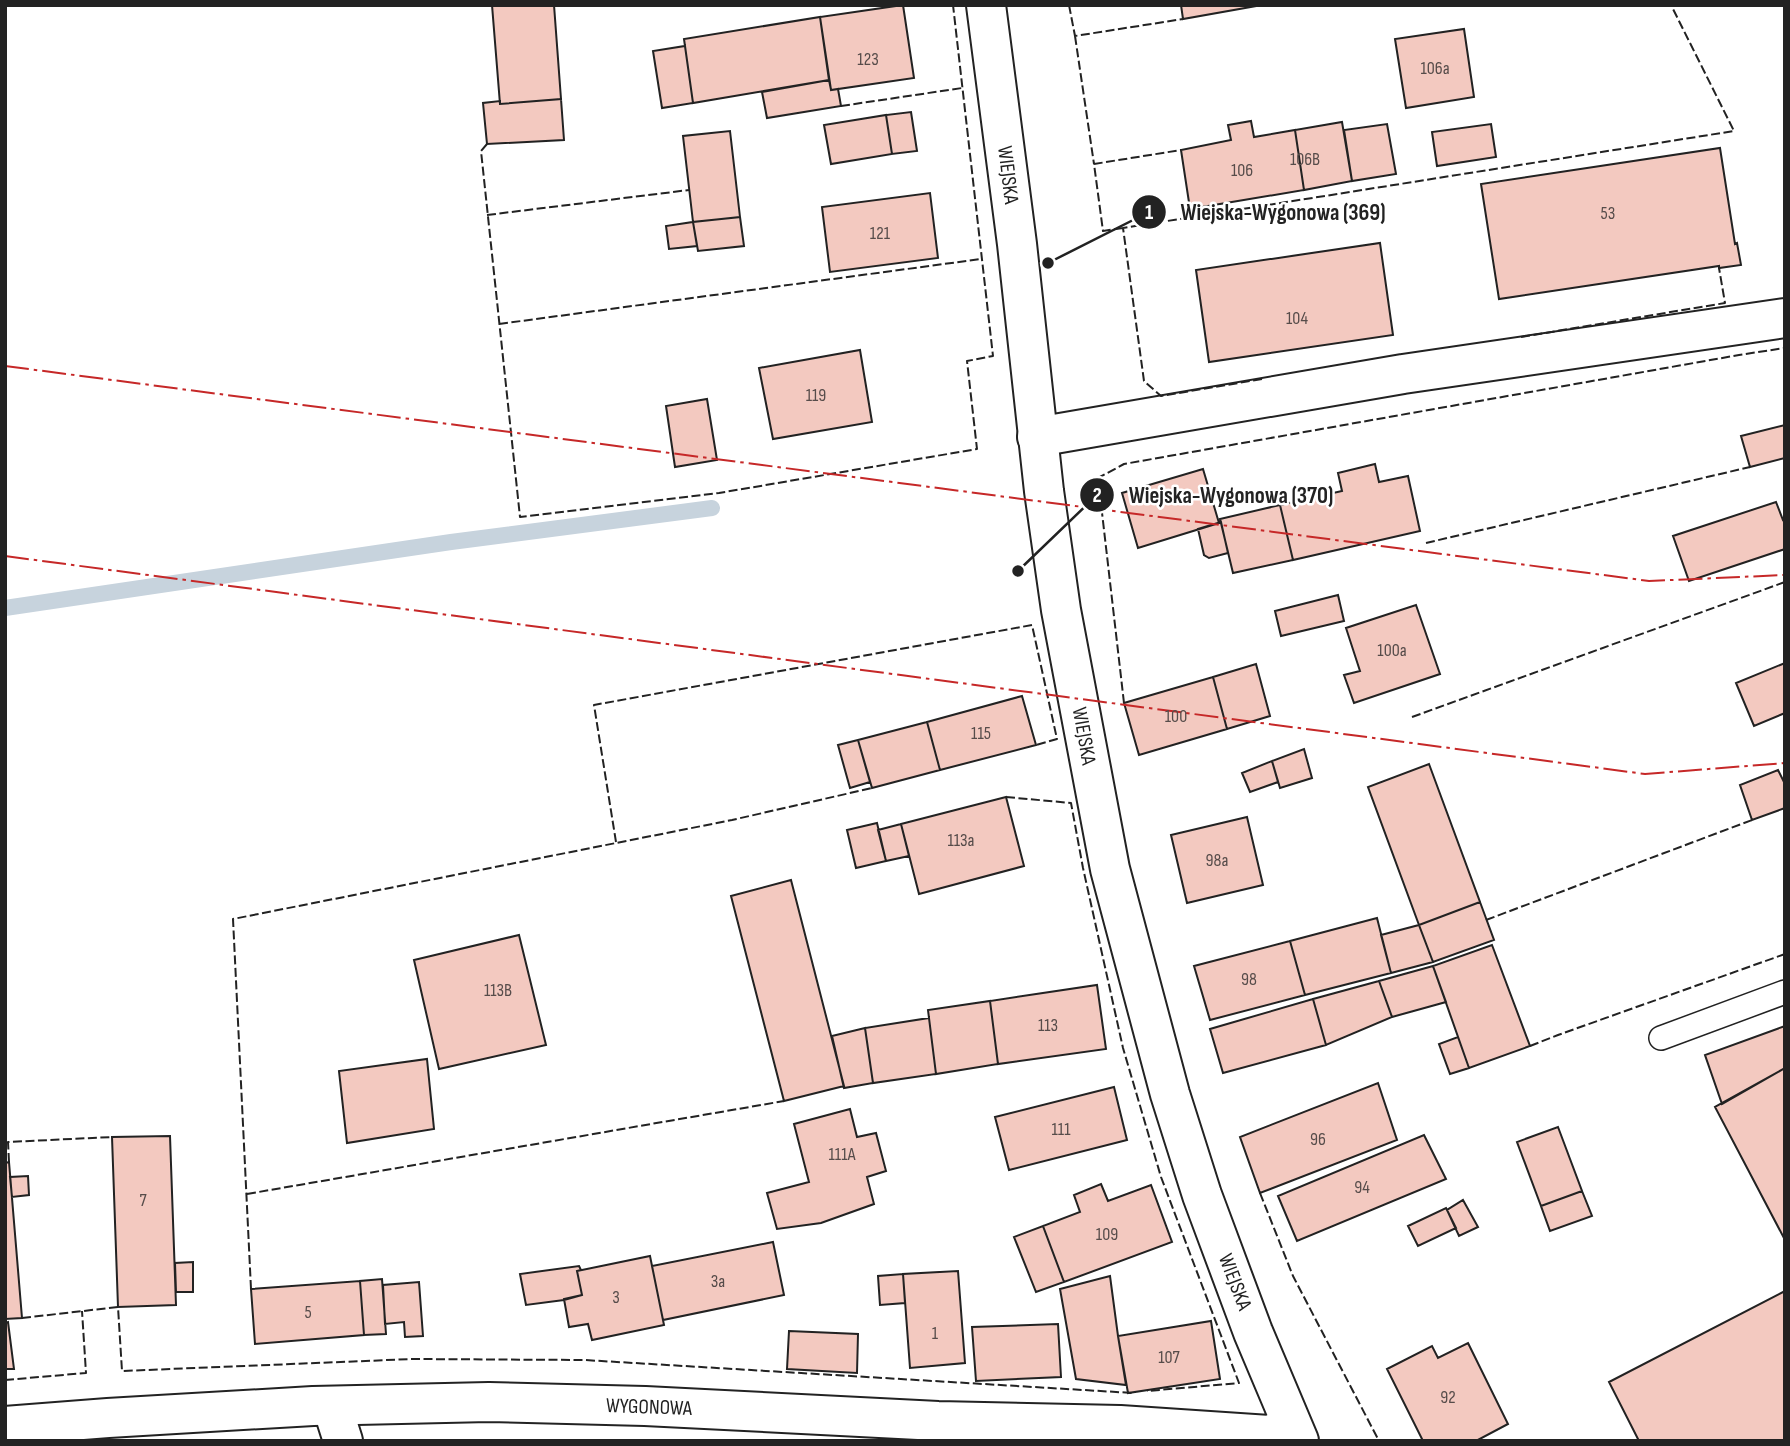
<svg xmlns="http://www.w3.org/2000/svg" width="1790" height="1446" font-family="'Sofia Sans Condensed',sans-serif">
	<rect width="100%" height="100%" fill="#fff"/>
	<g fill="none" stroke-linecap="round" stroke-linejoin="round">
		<path stroke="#c7d3dd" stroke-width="16" d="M5,608L451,542L712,508"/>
	</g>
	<path fill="#f3c9c0" stroke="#222" stroke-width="2" d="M492,5H554L561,99L500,104Z
		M903,5L914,78L831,90L820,17Z
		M1181,5H1262L1183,19Z
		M820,17L829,80L693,103L684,39Z
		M1464,29L1474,97L1406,108L1395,39Z
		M685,46L693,103L662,108L653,51Z
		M829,80L831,90L838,89L841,106L767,118L762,92Z
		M561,99L564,140L487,144L483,103L500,101V104Z
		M911,112L917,151L892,154L886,115Z
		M886,115L892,154L831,164L824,125Z
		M1251,121L1254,137L1295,130L1304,190L1190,209L1181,150L1231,140L1228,125Z
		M1342,122L1352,181L1304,190L1295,130Z
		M1387,124L1396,174L1352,181L1344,130Z
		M1491,124L1496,157L1437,166L1432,132Z
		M730,131L740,217L693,222L683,136Z
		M1720,148L1735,244L1737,243L1741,265L1719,268V266L1499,299L1481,184Z
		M930,193L938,258L830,272L822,207Z
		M740,217L744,246L698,251L693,222Z
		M693,222L697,246L669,249L666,226Z
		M1380,243L1393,335L1209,362L1196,270Z
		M860,350L872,422L773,439L759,368Z
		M707,399L717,460L675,467L666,406Z
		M1785,425V458L1750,467L1741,436Z
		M1375,464L1379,482L1408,476L1420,531L1293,560L1280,505L1342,491L1338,473Z
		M1203,469L1219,523L1138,548L1122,493Z
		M1776,502L1783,520L1785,519V549L1689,581L1673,536Z
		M1280,505L1293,560L1233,573L1220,519Z
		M1221,522L1228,553L1209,558L1204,555L1198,529Z
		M1338,595L1344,621L1281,636L1275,611Z
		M1416,605L1440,674L1354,703L1344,675L1360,671L1346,628Z
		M1785,663V713L1754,726L1736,683Z
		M1256,664L1270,716L1227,729L1213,677Z
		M1213,677L1227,729L1139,755L1124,703Z
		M1022,696L1036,745L940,770L927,722Z
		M927,722L940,770L872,788L858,740Z
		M858,740L870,782L850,788L838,745Z
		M1304,749L1312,778L1280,788L1272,761Z
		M1272,761L1278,782L1250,792L1242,773Z
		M1429,764L1480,902L1419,925L1368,787Z
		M1778,770L1785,784V808L1752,820L1740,785Z
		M1006,797L1024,866L919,894L901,824Z
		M1247,817L1263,885L1187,903L1171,835Z
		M877,823L886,861L856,868L847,830Z
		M901,824L909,856L886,861L878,830Z
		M791,880L844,1086L784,1101L731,896Z
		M1480,902L1494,940L1433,962L1419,925Z
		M1377,918L1391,973L1305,995L1290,941Z
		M1419,925L1433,962L1391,973L1381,935Z
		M519,935L546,1045L439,1069L414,960Z
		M1290,941L1305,995L1210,1020L1194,966Z
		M1492,945L1530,1046L1469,1068L1433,966Z
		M1433,966L1446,1002L1392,1017L1379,981Z
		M1379,981L1392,1017L1326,1045L1313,999Z
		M1097,985L1106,1049L998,1064L990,1001Z
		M1313,999L1326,1045L1223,1073L1210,1029Z
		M990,1001L998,1064L936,1074L928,1010Z
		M929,1018L936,1074L873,1083L865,1028Z
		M1785,1026V1068L1722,1104L1705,1055Z
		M865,1028L873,1083L844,1088L832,1036Z
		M1458,1037L1469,1068L1450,1074L1439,1044Z
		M427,1059L434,1129L347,1143L339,1071Z
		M1785,1068V1240L1715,1107Z
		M1378,1083L1397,1140L1260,1193L1240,1137Z
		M1114,1087L1127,1140L1009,1170L995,1117Z
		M850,1109L857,1137L876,1133L886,1171L867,1177L874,1204L821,1223L777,1229L767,1193L809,1182L794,1124Z
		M1558,1127L1582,1191L1541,1206L1517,1142Z
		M1424,1135L1446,1179L1297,1241L1278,1196Z
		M170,1136L176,1305L118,1307L112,1137Z
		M9,1162L22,1318L5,1319V1163Z
		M28,1176L29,1195L12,1197L10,1177Z
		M1101,1184L1108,1201L1151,1185L1172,1242L1064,1282L1043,1226L1080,1212L1074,1195Z
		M1582,1191L1592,1216L1550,1231L1541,1206Z
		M1463,1200L1478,1227L1459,1236L1447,1210Z
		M1446,1208L1456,1228L1418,1246L1408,1226Z
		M1043,1226L1064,1282L1036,1292L1014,1237Z
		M773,1242L784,1295L663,1320L652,1266Z
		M650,1256L664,1325L592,1340L588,1324L569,1327L564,1299L582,1295L577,1271Z
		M193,1262V1292H176L175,1263Z
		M579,1266L581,1270L577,1271L582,1295L564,1300L526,1305L520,1274Z
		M958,1271L965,1363L910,1368L903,1274Z
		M903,1274L905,1303L880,1305L878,1276Z
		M1110,1276L1118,1336L1126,1385L1076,1379L1060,1289Z
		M382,1279L386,1334L364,1335L360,1281Z
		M360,1281L364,1335L255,1344L251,1289Z
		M419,1282L423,1336L405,1337L404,1322L385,1324L383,1285Z
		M1785,1291V1441H1639L1609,1382Z
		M1211,1321L1220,1379L1128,1393L1118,1336Z
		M8,1322L14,1369H5V1323Z
		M1058,1324L1061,1377L976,1381L972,1327Z
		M789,1331L858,1334L857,1373L787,1369Z
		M1468,1343L1508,1424L1476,1441H1423L1387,1369L1432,1346L1438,1358Z"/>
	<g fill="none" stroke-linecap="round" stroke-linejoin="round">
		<defs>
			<path id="service" d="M1661,1038L1785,992"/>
			<path id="minor" d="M1037,437L1403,374L1785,318
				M332,1406L343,1441"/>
			<path id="tertiary" d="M986,5L1017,244L1044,491L1061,610L1110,869L1170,1094L1202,1195L1253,1332L1299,1441
				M5,1426L108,1418L313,1406L489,1402L645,1406L938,1421L1120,1425L1269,1435L1293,1427"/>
		</defs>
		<use href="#service" stroke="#222" stroke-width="26"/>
		<use href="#minor" stroke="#222" stroke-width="42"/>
		<use href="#tertiary" stroke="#222" stroke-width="42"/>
		<use href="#service" stroke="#fff" stroke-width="23"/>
		<use href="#minor" stroke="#fff" stroke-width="38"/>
		<use href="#tertiary" stroke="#fff" stroke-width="38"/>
		<path stroke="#222" stroke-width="2" stroke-dasharray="9 3.5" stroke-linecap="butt" d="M1069,5L1075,36L1183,19
			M1075,36L1094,164
			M841,106L962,88
			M487,144L481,151L520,517L719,493L977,449L967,361L993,356L953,5
			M487,215L689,190
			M1123,228L1103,231L1094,164L1181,150
			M499,324L981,259
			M1521,337L1725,303L1719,268
			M1262,379L1161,396L1144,381L1123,228L1734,131L1671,5
			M1426,543L1750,467
			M1124,703L1098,478L1124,464L1739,355L1785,348
			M1412,717L1785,582
			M1006,797L1071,803L1083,868L1123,1048L1161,1177L1239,1383L1147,1391
			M616,842L594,705L1032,625L1057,739L1036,745
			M1486,920L1752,820
			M1530,1046L1558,1035L1785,954
			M9,1162L8,1142L112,1137
			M1260,1193L1293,1276L1379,1441
			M247,1194L784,1101
			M251,1289L233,919L732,820L872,788
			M22,1318L118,1307L122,1371L413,1359L584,1360L1133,1393
			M5,1380L86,1373L82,1311"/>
		<path stroke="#c62828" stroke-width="2" stroke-dasharray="24 5 3.5 5" stroke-linecap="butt" d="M5,366L1649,581L1785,575
			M5,556L1645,774L1785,763"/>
	</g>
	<g text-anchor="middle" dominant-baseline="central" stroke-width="5" stroke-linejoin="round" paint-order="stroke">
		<g font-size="18" fill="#564c4a">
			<text x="868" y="59">123</text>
			<text x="1435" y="68">106a</text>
			<text x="1305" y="159">106B</text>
			<text x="1242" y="170">106</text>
			<text x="1608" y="213">53</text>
			<text x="880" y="233">121</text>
			<text x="1297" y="318">104</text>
			<text x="816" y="395">119</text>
			<text x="1392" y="650">100a</text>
			<text x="1176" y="716">100</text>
			<text x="981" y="733">115</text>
			<text x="961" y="840">113a</text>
			<text x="1217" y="860">98a</text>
			<text x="1249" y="979">98</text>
			<text x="498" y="990">113B</text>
			<text x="1048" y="1025">113</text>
			<text x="1061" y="1129">111</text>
			<text x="1318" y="1139">96</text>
			<text x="842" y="1154">111A</text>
			<text x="1362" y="1187">94</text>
			<text x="143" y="1200">7</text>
			<text x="1107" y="1234">109</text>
			<text x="718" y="1281">3a</text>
			<text x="616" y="1297">3</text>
			<text x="308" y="1312">5</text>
			<text x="935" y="1333">1</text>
			<text x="1169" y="1357">107</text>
			<text x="1448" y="1397">92</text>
		</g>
		<g font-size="21" fill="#222" stroke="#fff">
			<text transform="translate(1008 175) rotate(83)">WIEJSKA</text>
			<text transform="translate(1084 736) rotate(80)">WIEJSKA</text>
			<text transform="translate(1235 1282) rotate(69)">WIEJSKA</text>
			<text transform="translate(649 1407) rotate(2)">WYGONOWA</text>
		</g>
	</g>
	<path fill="none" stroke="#222" stroke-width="2.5" d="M1048 263L1149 212M1018 571L1097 495"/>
	<g fill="#222" stroke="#fff" stroke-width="2.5">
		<circle cx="1048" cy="263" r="7"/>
		<circle cx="1018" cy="571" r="7"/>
		<circle cx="1149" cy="212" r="18"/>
		<circle cx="1097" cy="495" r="18"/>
	</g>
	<g font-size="21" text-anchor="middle" font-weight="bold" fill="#fff">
		<text x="1149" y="219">1</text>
		<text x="1097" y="502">2</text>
	</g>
	<g font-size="23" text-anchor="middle" font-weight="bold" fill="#222" stroke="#fff" stroke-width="5" stroke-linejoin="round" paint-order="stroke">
		<text x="1283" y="220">Wiejska-Wygonowa (369)</text>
		<text x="1231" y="503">Wiejska-Wygonowa (370)</text>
	</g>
	<rect width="1790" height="1446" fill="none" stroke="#222222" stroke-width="14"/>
</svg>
